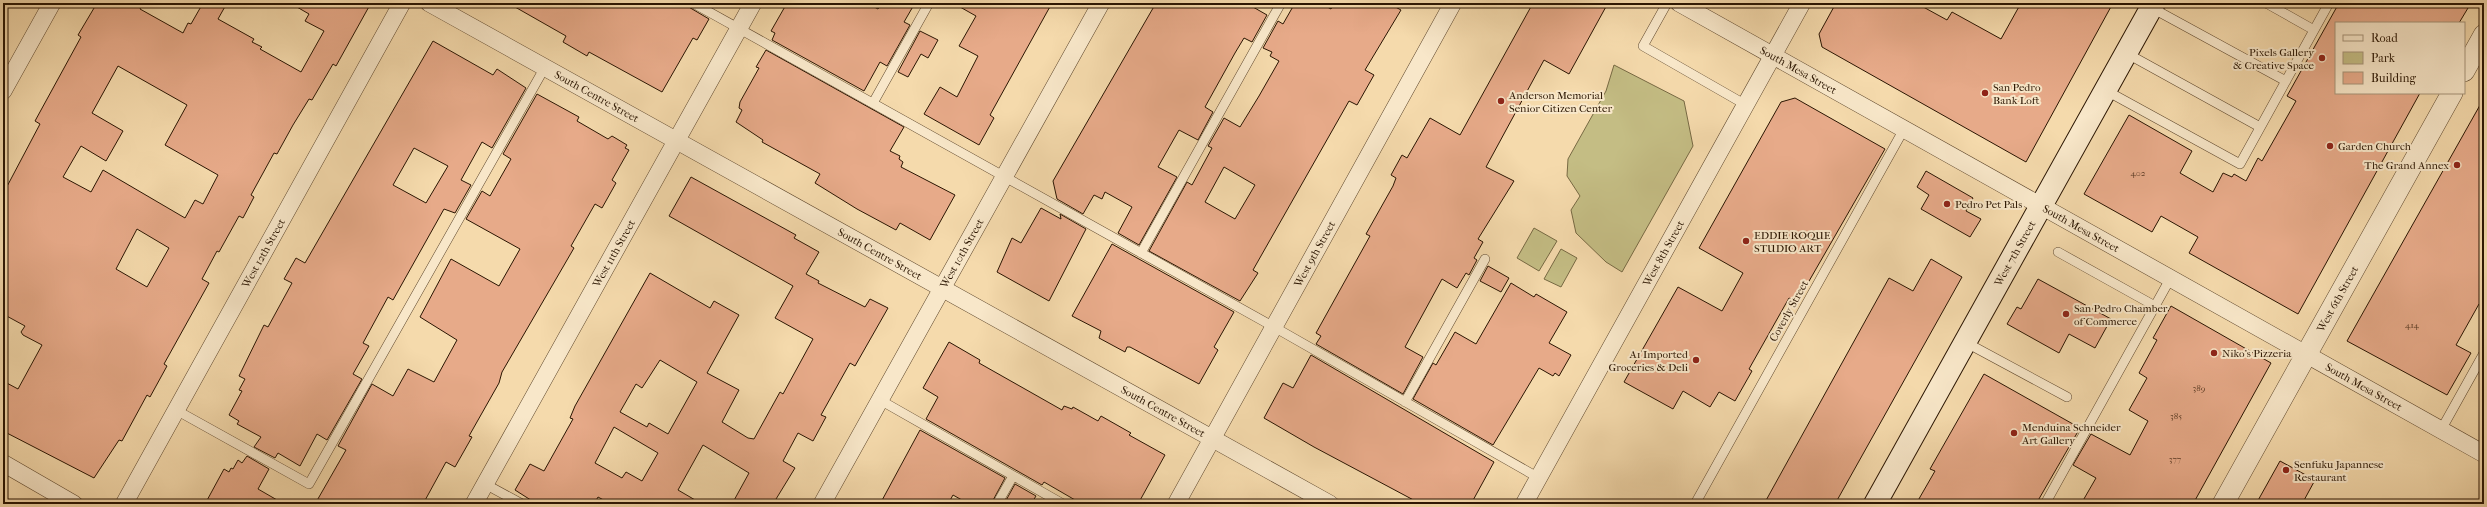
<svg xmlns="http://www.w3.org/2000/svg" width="2487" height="507" font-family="'IM FELL French Canon',serif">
	<rect width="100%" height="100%" fill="#f5daac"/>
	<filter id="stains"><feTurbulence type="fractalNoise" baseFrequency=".005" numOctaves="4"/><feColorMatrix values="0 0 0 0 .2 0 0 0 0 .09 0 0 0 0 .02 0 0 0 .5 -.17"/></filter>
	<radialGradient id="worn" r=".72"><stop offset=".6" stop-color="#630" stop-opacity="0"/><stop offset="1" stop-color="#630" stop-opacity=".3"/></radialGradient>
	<path fill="#c4bd84" stroke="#776943" d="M1614,65L1684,101L1693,146L1622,272L1606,262L1576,233L1571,210L1580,196L1567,176L1568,159L1606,91Z
		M1534,228L1557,241L1539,271L1517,258Z
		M1561,249L1577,258L1561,287L1544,279Z"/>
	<path fill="#e7aa89" stroke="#2a1502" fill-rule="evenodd" d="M97,3H143L140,9L183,33L188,23L191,24L203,3H227L218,19L254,39L252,42L262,47L260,49L301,72L324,31L305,21L309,14L290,3H371L336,66L333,64L312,100L309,99L293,125L277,154L274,153L251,195L254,197L243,218L239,216L219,252L217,251L202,279L209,283L164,364L167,366L150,397L147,395L122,441L119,440L94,478L3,431V381L18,389L42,345L23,335L21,332L25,326L3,314V194L40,124L35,121L81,37L78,35ZM118,66L187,105L165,145L218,175L203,204L195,200L185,218L103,170L91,192L63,177L81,146L106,161L123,131L92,113ZM137,229L169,248L147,287L116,269Z
		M508,3H682L709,19L697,40L693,38L662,92L589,52L587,56L563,42L566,36Z
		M787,3H867L878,9L882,3H915L904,22L910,25L887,66L880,62L864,91L772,40L775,33L771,31Z
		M953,3H1052L990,115L994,118L979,145L924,114L940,87L957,97L978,56L959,46L976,16Z
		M1156,3H1246L1267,15L1252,42L1244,38L1235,53L1205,107L1213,112L1198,140L1179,130L1158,167L1177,177L1139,245L1118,233L1132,207L1105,192L1102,199L1094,195L1083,214L1057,199L1053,181Z
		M1295,3H1320L1331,9L1334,3H1388L1401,10L1365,70L1374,75L1357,105L1349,101L1253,270L1258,273L1240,301L1149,251L1187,182L1192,185L1212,148L1208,146L1224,118L1240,127L1259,96L1279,61L1270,56L1272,52L1263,48L1278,21L1283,24ZM1224,167L1255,185L1235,219L1205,202Z
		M1533,3H1608L1569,74L1544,60L1486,167L1514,181L1478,239L1483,242L1474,258L1477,260L1469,275L1466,273L1457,288L1442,279L1405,347L1423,357L1403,394L1316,344L1321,336L1316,333L1370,236L1366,234L1393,186L1396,178L1391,175L1402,155L1407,158L1430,118L1460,135Z
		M1836,3H1916L1947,20L1952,12L2001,39L2021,3H2113L2026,162L1822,47L1819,34Z
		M2339,3H2471L2459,23H2336V93H2420L2298,314L2189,253L2198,237L2161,216L2152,232L2084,194L2129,115L2192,151L2180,173L2213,192L2223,173L2232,177L2234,174L2246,181L2258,158L2262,161L2296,101L2287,96Z
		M920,31L938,40L928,58L921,54L908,77L898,72Z
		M433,41L493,75L497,69L526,88L492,148L482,142L461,180L471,185L455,213L444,209L393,300L388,297L363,343L369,346L353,374L362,379L327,440L317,434L300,466L278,453L275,458L254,447L261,437L237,424L239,421L229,415L242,391L239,390L245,379L239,376L264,325L268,327L292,283L284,279L296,258L305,263ZM414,148L448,166L426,203L393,185Z
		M766,50L904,127L890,151L900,156L899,159L903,162L901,167L955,195L930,240L900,223L896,230L857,209L815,183L820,174L762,142L763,140L736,122L742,110L739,108L740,102L759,68L756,67Z
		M537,94L579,117L577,121L608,139L612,136L627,145L625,148L629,150L612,180L616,183L602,208L595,204L571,246L574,248L502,372L499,383L469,436L472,437L455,467L446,462L423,504H315L346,450L338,446L372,384L393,396L408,369L434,382L457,340L420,317L451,259L499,286L520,249L466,219L482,191L490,196L511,159L503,154Z
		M1795,98L1885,149L1797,302L1789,298L1749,369L1752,371L1735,401L1719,392L1710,407L1683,391L1673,409L1624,382L1678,287L1722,311L1743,273L1699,248L1781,102Z
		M2484,98V307L2479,304L2456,345L2471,353L2447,395L2347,341Z
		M1926,171L1973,198L1966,211L1981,219L1970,237L1921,209L1929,195L1917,187Z
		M691,177L796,235L794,238L819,252L806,274L819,281L818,283L865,307L870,299L888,308L855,366L850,363L821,415L826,417L813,441L798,433L783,461L795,468L773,504H732L749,473L703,445L678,490L702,504H611L598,497L594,504H537L515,490L530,464L544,471L573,419L570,418L575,406L650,273L710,308L714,301L739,315L707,373L739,390L722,422L748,438L754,439L780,392L783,394L813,339L775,318L793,286L669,216ZM660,360L697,382L668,434L649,423L647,427L620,412L636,384L642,388ZM614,427L658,453L642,481L626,472L622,478L595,463Z
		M1041,208L1061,219L1060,214L1086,229L1049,301L997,272L1012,238L1021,243Z
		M1112,244L1234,312L1214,347L1218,350L1199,384L1130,347H1127L1125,352L1099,338L1101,331L1072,316Z
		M1931,259L1962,277L1835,504H1764L1889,278L1913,291Z
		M1488,266L1509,278L1501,292L1480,281Z
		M2038,279L2111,319L2095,348L2069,334L2059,353L2007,324L2017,307L2021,309Z
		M1511,283L1534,297L1536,294L1567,312L1549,343L1571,355L1559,376L1555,373L1553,376L1539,368L1493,445L1413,399L1433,363L1436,365L1455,332L1476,344Z
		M2171,306L2271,363L2193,504H2081L2096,478L2073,465L2091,434L2130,455L2148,421L2129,410L2147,378L2139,373L2157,340L2153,338Z
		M949,342L980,360L979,363L1062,410L1064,406L1072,409L1073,407L1098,421L1101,416L1131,433L1129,435L1165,455L1138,504H1082L1044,482L1042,485L926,419L938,397L923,388Z
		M1311,355L1494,462L1471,504H1421L1314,447L1264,418L1283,383L1293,388Z
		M1984,374L2080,428L2036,504H1916L1935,471L1930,469Z
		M920,430L1005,478L991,504H969L953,495L948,504H880Z
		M247,456L269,469L258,489L284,504H205L224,469L229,472L231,468L233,469L238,460L242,463Z
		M2280,461L2315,480L2302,504H2256Z
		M1015,484L1036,496L1031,504H1004Z"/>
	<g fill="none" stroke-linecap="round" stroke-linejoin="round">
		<defs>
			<path id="service" d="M693,3L1274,327L1539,478
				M1667,3L1643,46L1746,105
				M2266,3L2314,30
				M2152,8L2286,81
				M2126,53L2260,127
				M2105,90L2240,164L2329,3
				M873,103L929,3
				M2058,252L2155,306
				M1141,253L1281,3
				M1965,342L2067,397
				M880,400L1063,504
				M1405,402L1485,259
				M176,410L309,484L545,67
				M2441,430L2484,353
				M485,484L522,504
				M997,504L1013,476
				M1695,504L1904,129
				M2045,504L2170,279"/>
			<g id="minor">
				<path id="s1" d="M429,3L1330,504"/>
				<path id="s2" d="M1679,3L2484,454"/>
				<path d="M3,91L52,3"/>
				<path d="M3,463L74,504"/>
				<path id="s3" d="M124,504L402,3"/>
				<path id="s4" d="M474,504L753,3"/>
				<path id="s5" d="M822,504L1101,3"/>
				<path id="s6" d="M1176,504L1453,3"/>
				<path id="s7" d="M1524,504L1802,3"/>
			</g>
			<g id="tertiary">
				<path d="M2464,71L2484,35"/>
				<path id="s8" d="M2223,504L2452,93"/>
			</g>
			<g id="secondary">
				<path id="s9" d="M1875,504L2154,3"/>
			</g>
		</defs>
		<use href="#service" stroke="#5d462c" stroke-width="10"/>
		<use href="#minor" stroke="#5d462c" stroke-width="18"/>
		<use href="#tertiary" stroke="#5d462c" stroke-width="22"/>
		<use href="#secondary" stroke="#2a1502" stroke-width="24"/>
		<use href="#service" stroke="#f8e7c9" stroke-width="9"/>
		<use href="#minor" stroke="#f8e7c9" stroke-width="17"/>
		<use href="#tertiary" stroke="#f8e7c9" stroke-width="21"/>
		<use href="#secondary" stroke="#f8e7c9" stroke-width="22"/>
	</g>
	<g fill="#8f2418" stroke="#f8e7c9" stroke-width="1.5">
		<circle cx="2322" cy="58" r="4"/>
		<circle cx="1985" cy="93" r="4"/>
		<circle cx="1501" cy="101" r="4"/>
		<circle cx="2330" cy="146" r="4"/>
		<circle cx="2457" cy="165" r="4"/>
		<circle cx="1947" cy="204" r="4"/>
		<circle cx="1746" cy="241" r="4"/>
		<circle cx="2066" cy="314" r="4"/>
		<circle cx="2214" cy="353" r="4"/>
		<circle cx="1696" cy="360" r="4"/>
		<circle cx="2014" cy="433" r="4"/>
		<circle cx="2286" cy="470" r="4"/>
	</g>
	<g text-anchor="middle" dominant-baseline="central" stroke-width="4" stroke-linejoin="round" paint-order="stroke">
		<g font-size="9" fill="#593a24">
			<text x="2138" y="173">402</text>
			<text x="2412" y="325">414</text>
			<text x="2199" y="388">389</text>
			<text x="2176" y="416">385</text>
			<text x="2175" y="459">377</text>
		</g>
		<g font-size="11" fill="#2a1502" stroke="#f8e7c9" text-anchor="start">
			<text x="2314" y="52" text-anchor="end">Pixels Gallery<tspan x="2314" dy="13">&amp; Creative Space</tspan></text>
			<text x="1993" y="87">San Pedro<tspan x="1993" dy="13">Bank Loft</tspan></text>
			<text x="1509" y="95">Anderson Memorial<tspan x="1509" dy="13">Senior Citizen Center</tspan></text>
			<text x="2338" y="146">Garden Church</text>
			<text x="2449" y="165" text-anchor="end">The Grand Annex</text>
			<text x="1955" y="204">Pedro Pet Pals</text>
			<text x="1754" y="235">EDDIE ROQUE<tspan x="1754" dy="13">STUDIO ART</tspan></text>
			<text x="2074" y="308">San Pedro Chamber<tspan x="2074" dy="13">of Commerce</tspan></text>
			<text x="2222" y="353">Niko's Pizzeria</text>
			<text x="1688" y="354" text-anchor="end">A1 Imported<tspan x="1688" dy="13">Groceries &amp; Deli</tspan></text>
			<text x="2022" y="427">Menduina Schneider<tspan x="2022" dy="13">Art Gallery</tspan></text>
			<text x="2294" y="464">Senfuku Japannese<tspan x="2294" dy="13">Restaurant</tspan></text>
		</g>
		<g font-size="11" fill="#2a1502" stroke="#f8e7c9">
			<text stroke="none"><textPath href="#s2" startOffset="137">South Mesa Street</textPath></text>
			<text stroke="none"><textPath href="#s1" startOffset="192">South Centre Street</textPath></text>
			<text stroke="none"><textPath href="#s2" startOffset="461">South Mesa Street</textPath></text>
			<text stroke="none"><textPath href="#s5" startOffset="287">West 10th Street</textPath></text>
			<text stroke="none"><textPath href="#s9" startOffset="287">West 7th Street</textPath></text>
			<text stroke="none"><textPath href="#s3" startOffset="287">West 12th Street</textPath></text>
			<text stroke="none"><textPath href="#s4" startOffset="287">West 11th Street</textPath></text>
			<text stroke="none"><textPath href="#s6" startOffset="286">West 9th Street</textPath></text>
			<text stroke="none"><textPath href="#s7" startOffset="287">West 8th Street</textPath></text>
			<text stroke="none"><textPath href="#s1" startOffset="516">South Centre Street</textPath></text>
			<text stroke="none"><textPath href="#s8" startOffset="235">West 6th Street</textPath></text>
			<text transform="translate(1789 311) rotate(-61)">Coverly Street</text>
			<text stroke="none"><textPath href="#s2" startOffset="785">South Mesa Street</textPath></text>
			<text stroke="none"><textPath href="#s1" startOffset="840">South Centre Street</textPath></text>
		</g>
	</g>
	<rect width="2487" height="507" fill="none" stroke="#f5daac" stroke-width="16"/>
	<rect x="4" y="4" width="2479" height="499" fill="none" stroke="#2a1502" stroke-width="2"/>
	<rect x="8" y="8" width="2471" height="491" fill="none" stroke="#2a1502"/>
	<rect x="2335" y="22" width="130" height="72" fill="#f8e7c9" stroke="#a69379"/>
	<rect x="2343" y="35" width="20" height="6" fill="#f8e7c9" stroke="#a69379"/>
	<text x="2371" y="42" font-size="12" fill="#2a1502">Road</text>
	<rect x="2343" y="52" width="20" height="12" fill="#c4bd84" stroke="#a69379"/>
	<text x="2371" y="62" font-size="12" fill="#2a1502">Park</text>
	<rect x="2343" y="72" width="20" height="12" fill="#e7aa89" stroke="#a69379"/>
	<text x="2371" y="82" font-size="12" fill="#2a1502">Building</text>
	<rect width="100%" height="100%" filter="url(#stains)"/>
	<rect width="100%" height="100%" fill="url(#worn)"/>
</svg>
